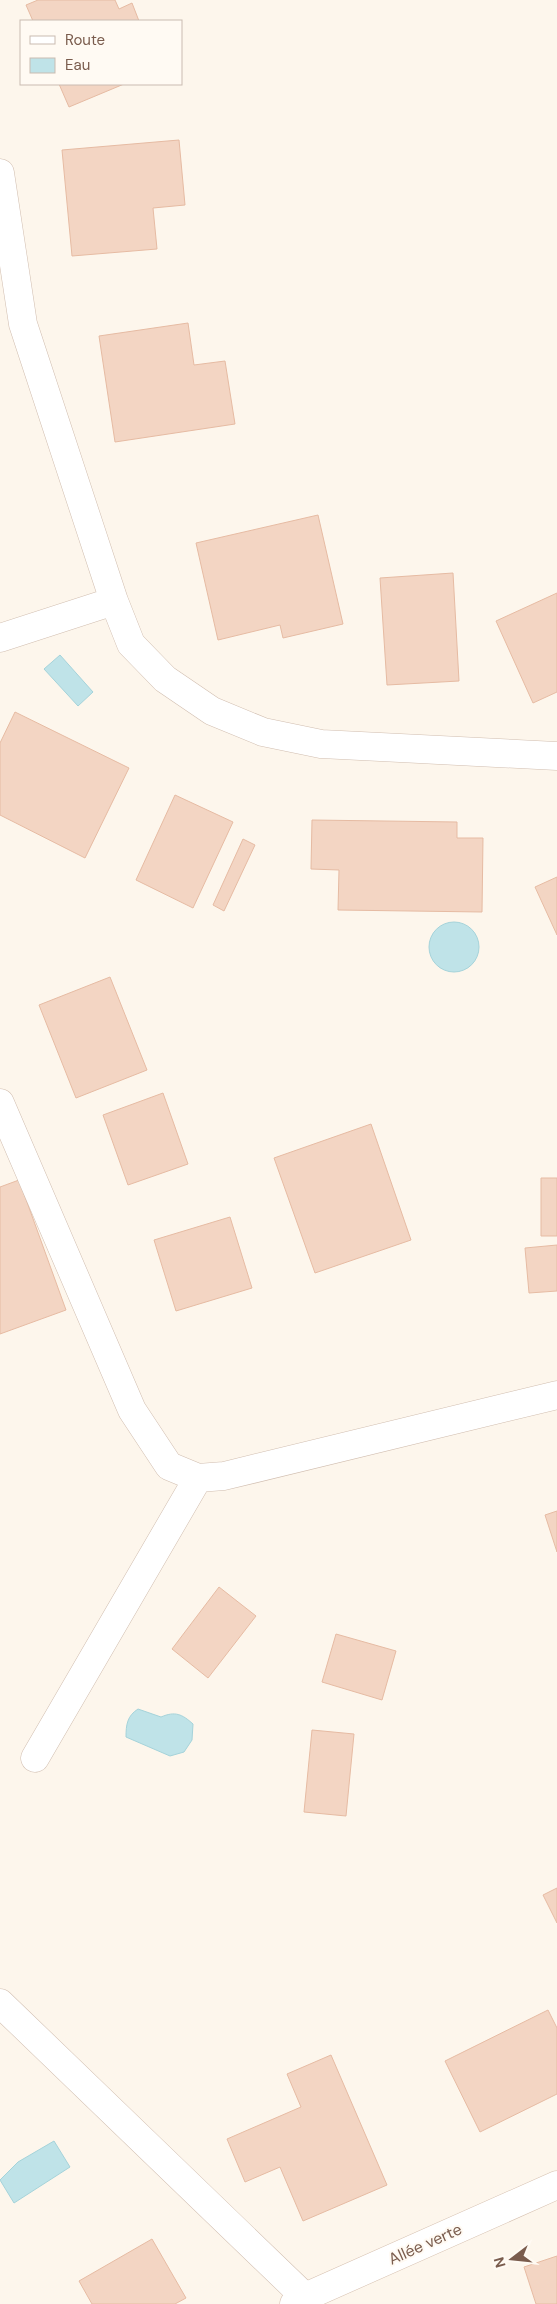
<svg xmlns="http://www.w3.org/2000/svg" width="557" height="2304" font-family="'DM Sans',sans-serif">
	<rect width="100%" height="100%" fill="#fdf6ec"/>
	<path fill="#bfe3e8" stroke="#a5d3da" d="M60,655L93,692L78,706L44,669Z
		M429 947a25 25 0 1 1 50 0a25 25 0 1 1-50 0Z
		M138,1709L161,1717C175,1711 182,1714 193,1724L192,1740L184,1752L170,1756L126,1737C126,1725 127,1716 138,1709Z
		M54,2141L70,2167L14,2203L0,2180L18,2162Z"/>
	<path fill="#f3d5c3" stroke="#e6bba3" d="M38,0H115L119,9L132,3L139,21H33L26,5Z
		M59,84H124L69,107Z
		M179,140L185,205L153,208L157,249L72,256L62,150Z
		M188,323L194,365L225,361L235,424L115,442L99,336Z
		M318,515L343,624L283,638L280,625L218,640L196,543Z
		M453,573L459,681L387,685L380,578Z
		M557,593V692L533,703L496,621Z
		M15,712L129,768L85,858L0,815V743Z
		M175,795L233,822L193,908L136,880Z
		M312,820L457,822V838H483L482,912L338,910L339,870L311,869Z
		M243,839L255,845L224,911L213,905Z
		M557,877V935L535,887Z
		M110,977L147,1070L76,1098L39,1005Z
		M163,1093L188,1164L128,1185L103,1115Z
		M371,1124L411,1240L315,1273L274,1158Z
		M541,1178H557V1236H541Z
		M19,1180L66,1310L0,1334V1187Z
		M230,1217L252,1288L176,1311L154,1240Z
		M557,1245V1291L529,1293L525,1248Z
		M557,1511V1552L545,1515Z
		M219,1587L256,1616L208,1678L172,1649Z
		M336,1634L396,1651L382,1700L322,1682Z
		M312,1730L354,1734L346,1816L304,1812Z
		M557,1888V1923L543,1895Z
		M548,2010L557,2028V2094L480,2132L445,2061Z
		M331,2055L387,2185L303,2221L280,2167L245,2182L227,2139L301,2107L287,2074Z
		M152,2239L186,2298L175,2304H92L79,2281Z
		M557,2256V2304H536L524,2267Z"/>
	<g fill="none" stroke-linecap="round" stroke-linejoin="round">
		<defs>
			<path id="street" d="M0,173L23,324L114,601L131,644L165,679L212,711L263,732L321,744L557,756
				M0,638L114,601
				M0,1103L132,1410L169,1466L198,1478L224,1476L557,1395
				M35,1758L198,1478
				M0,2003L305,2297"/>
			<path id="secondary" d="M294,2304L305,2297L557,2185"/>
		</defs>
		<use href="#street" stroke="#d1beb0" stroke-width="29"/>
		<use href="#secondary" stroke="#d6c0b0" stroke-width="29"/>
		<use href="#street" stroke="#fff" stroke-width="28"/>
		<use href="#secondary" stroke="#fff" stroke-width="28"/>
	</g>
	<g text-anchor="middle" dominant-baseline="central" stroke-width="4" stroke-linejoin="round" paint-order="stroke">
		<g font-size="16" fill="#7a5c4d" stroke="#fffaf3">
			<text transform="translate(425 2244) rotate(-24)">Allée verte</text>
		</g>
	</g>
	<rect x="20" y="20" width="162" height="65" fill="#fffaf3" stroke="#cabbb1"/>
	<rect x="30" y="36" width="25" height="8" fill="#ffffff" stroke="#cabbb1"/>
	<text x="65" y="45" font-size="15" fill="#7a5c4d">Route</text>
	<rect x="30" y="58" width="25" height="15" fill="#bfe3e8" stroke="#cabbb1"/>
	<text x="65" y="70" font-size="15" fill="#7a5c4d">Eau</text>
	<g transform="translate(512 2259) rotate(254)" stroke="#fffaf3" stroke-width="4" paint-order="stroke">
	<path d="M0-4L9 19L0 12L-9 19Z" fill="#7a5c4d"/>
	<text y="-8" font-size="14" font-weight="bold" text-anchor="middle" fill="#7a5c4d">N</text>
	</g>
</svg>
